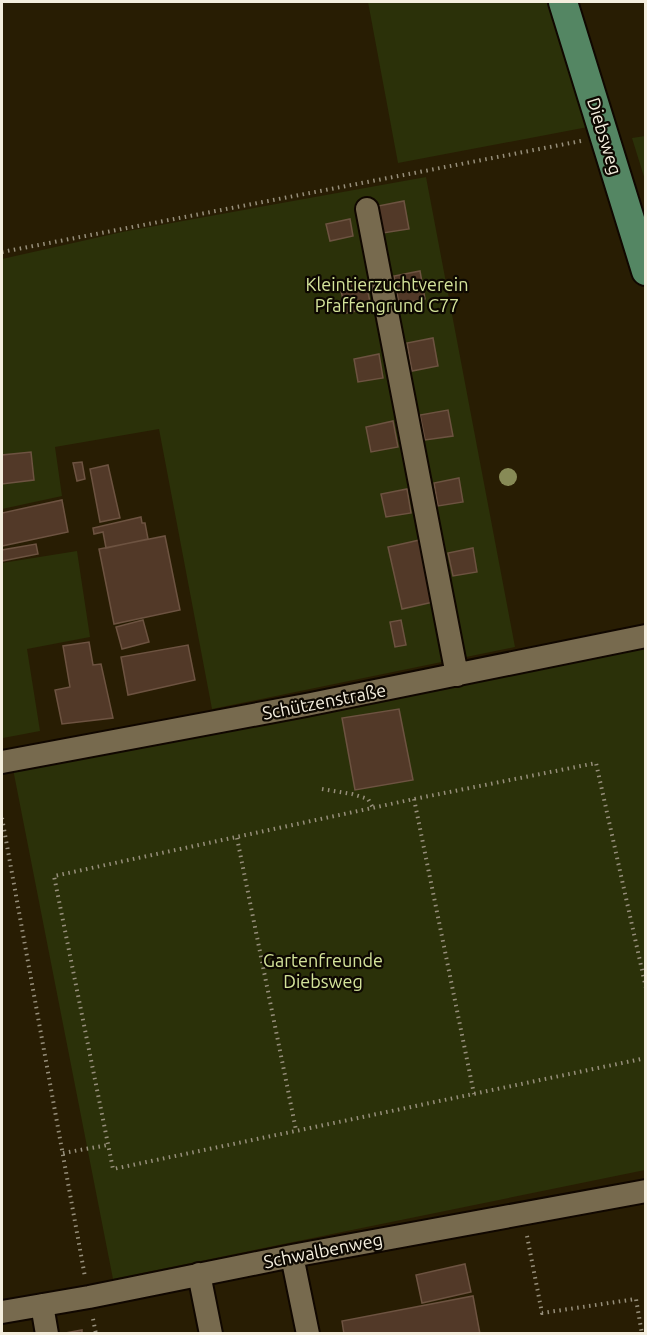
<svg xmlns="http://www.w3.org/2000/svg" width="647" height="1335" font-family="Ubuntu,sans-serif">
	<rect width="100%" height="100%" fill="#281d03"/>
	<path fill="#2b3109" d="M368,2H547L588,127L398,163Z
		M645,136H646L645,180L632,138Z
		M426,177L515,647L212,709L159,429L55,447L62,496L2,509V259L122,232Z
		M77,551L90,637L27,649L40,731L3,738L2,728V563Z
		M645,644V1170L113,1279L13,769Z"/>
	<path fill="#523928" stroke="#6d5341" stroke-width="1.5" d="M404,201L409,229L383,233L378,206Z
		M350,219L353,236L330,241L326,224Z
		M420,271L425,299L399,304L394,276Z
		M366,281L371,308L346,313L340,286Z
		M433,338L438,366L412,371L407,343Z
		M379,354L383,378L358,382L354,359Z
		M448,410L453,436L425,440L420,415Z
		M393,421L398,447L371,452L366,427Z
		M31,452L34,480L2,484V455Z
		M82,462L85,479L77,481L73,463Z
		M108,465L120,518L100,522L90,469Z
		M459,478L463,502L438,506L434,483Z
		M407,489L411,513L386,517L381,494Z
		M62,500L68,532L2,546V513Z
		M141,517L142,523H145L148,539L106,548L103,532L94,534L93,528Z
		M165,536L180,610L114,624L99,549Z
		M424,539L438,601L402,609L388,547Z
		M36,544L38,554L2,561V550Z
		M473,548L477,572L453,576L448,553Z
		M143,620L149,642L122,649L116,627Z
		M401,620L406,645L395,647L390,622Z
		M89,642L93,665L101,664L113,718L62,724L55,690L70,687L63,646Z
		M188,645L195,680L128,695L121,657Z
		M399,709L413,780L355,790L342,718Z
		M465,1264L471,1292L422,1303L416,1275Z
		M473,1296L480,1334H344L342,1321Z
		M82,1330V1334H60Z"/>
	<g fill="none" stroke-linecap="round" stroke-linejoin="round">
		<defs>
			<path id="minor" d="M367,209L457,675
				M2,762L306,705L646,636
				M292,1256L308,1334
				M199,1274L211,1334
				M42,1305L47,1334
				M2,1312L89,1297L292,1256L646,1191"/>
			<path id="major" d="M563,2L646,271"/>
		</defs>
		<use href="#minor" stroke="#100700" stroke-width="26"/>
		<use href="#major" stroke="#100700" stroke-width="32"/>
		<path stroke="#978f7b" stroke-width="4" stroke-dasharray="1.5 4.5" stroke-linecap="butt" d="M2,252L581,141
			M322,789L352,794L368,799L373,808
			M414,799L474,1094
			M2,818L85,1277
			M237,838L296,1130
			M646,988L596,763L414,799L54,876L113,1169L646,1058
			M63,1153L108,1145
			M527,1236L542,1313L636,1299L642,1334
			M93,1319L96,1334"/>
		<use href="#minor" stroke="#776a4e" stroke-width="22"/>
		<use href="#major" stroke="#548663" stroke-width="28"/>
	</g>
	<circle fill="#878a56" cx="508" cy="477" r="9"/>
	<g text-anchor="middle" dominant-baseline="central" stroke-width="4.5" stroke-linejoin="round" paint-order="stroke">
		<g font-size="18" fill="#f4eede" stroke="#0d0801">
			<text transform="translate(605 136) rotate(73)">Diebsweg</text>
			<text transform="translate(324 701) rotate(-11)">Schützenstraße</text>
			<text transform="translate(323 1250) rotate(-11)">Schwalbenweg</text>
		</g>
		<g font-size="18" fill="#d4e39a" stroke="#0d0801">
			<text x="387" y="284">Kleintierzuchtverein<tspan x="387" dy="21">Pfaffengrund C77</tspan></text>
			<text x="323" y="960">Gartenfreunde<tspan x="323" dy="21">Diebsweg</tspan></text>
		</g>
	</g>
	<rect width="647" height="1335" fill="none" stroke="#f4eede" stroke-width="6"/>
</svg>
